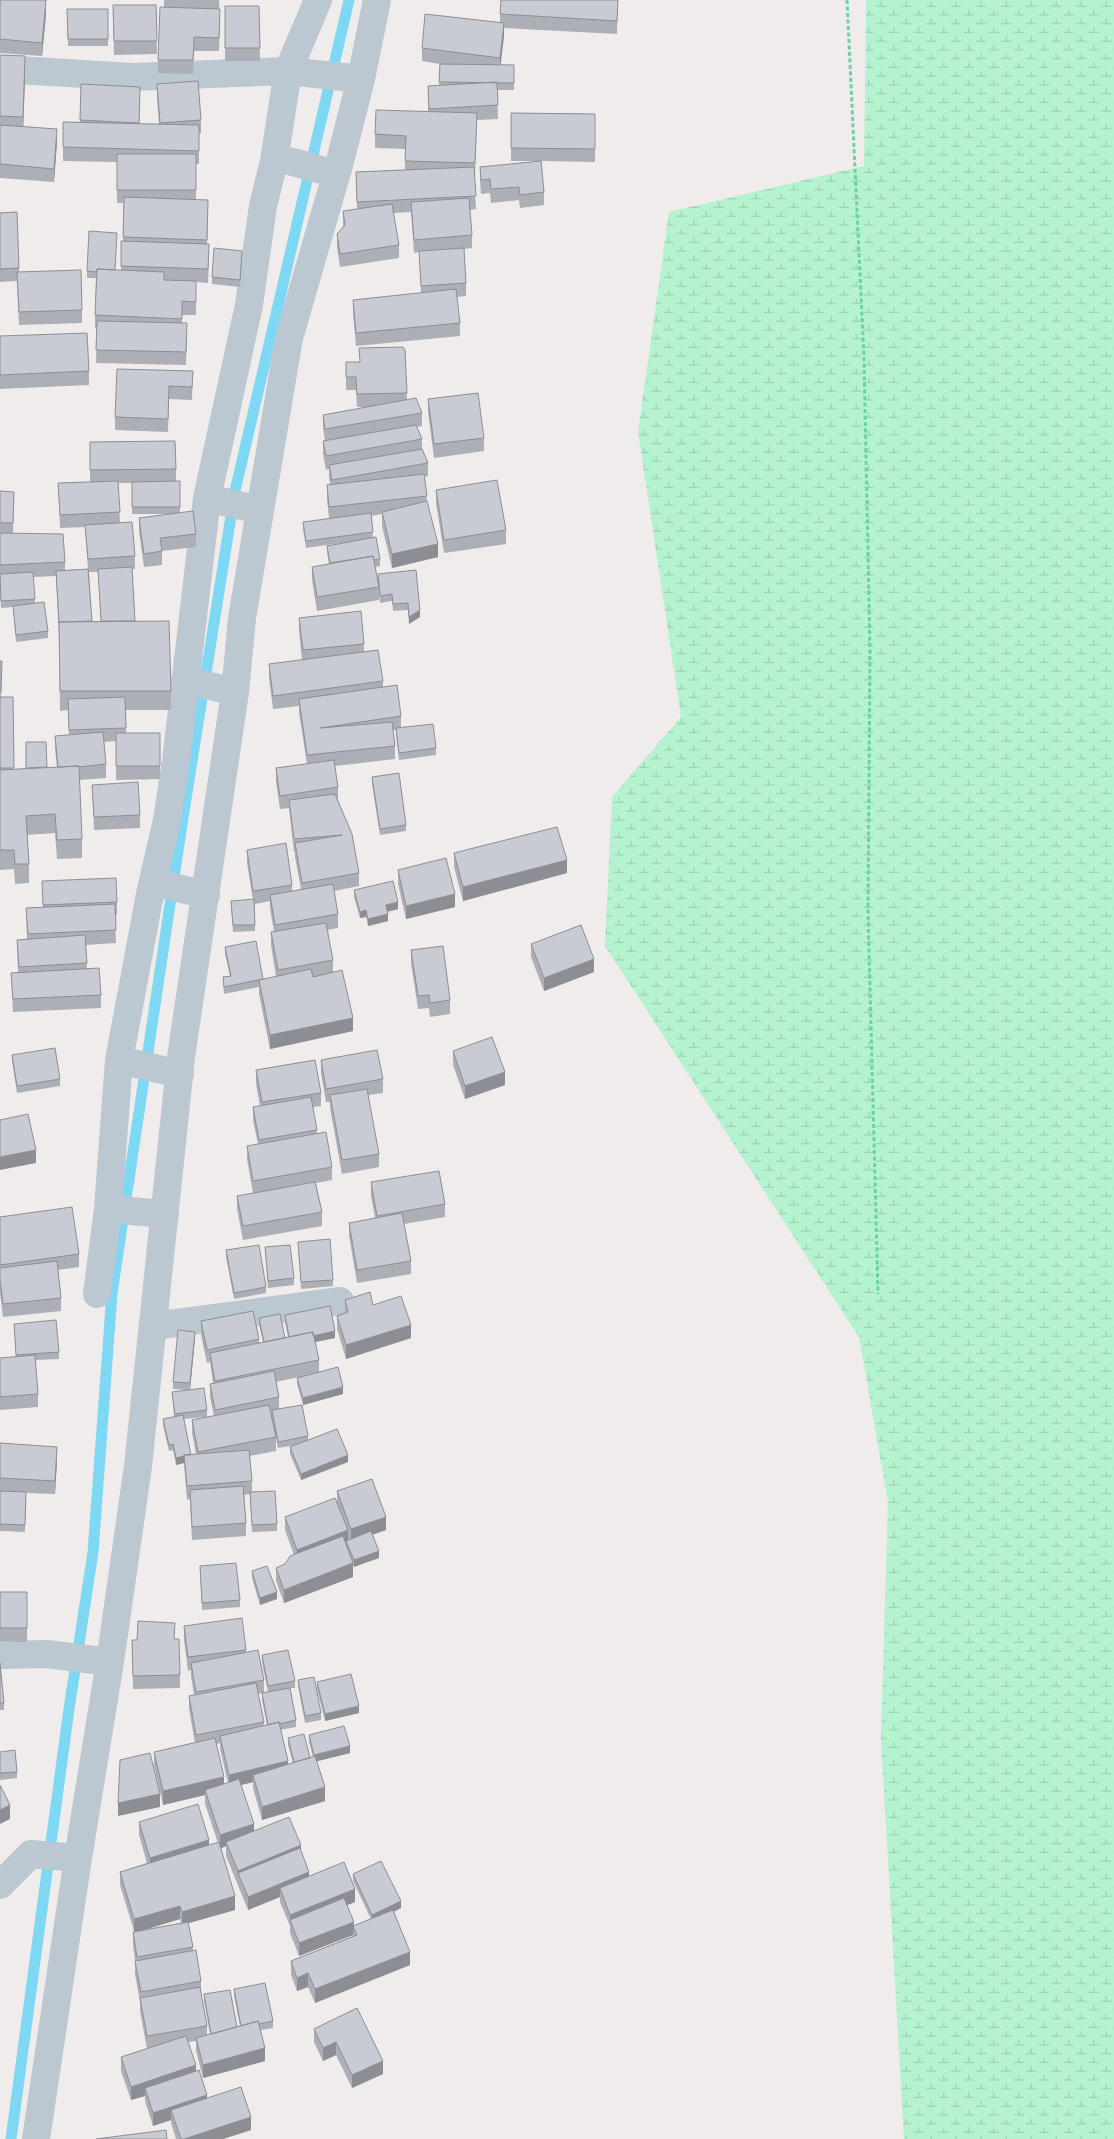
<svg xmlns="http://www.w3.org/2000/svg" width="1114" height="2139" font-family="'Alegreya Sans',sans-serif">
	<defs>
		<pattern id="wetland-marsh" width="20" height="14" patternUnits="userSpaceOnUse" patternTransform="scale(1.25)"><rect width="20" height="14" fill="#b5f2cf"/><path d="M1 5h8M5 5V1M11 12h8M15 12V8" fill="none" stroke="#9dd1b4"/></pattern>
	</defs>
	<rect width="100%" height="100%" fill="#f0ecec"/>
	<path fill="url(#wetland-marsh)" d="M866,0H1114V2139H904L881,1740L888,1502L859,1337L605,946L612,797L681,717L638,432L669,212L864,166Z"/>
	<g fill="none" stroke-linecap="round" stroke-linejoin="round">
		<path stroke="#7ed8f4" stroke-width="11" d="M11,2139L69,1709L93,1552L112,1293L182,824L235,491L349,0"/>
		<path stroke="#6ad3a2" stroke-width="3" stroke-dasharray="4 2.5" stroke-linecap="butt" d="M847,0L864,358L870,652L868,911L878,1294"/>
		<path stroke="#bbc7d1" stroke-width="28" d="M0,69L133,77L288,71L361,79
			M274,161H289L336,174
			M207,498L260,510
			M185,680L235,692
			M153,882L206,895
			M119,1060L180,1074
			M108,1209L165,1214
			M97,1294L108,1209L119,1060L150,894L167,820L176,761L207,498L249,305L263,206L274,161L288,71L318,0
			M154,1326L340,1301
			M0,1655L47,1654L110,1662
			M0,1885L31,1854L78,1858
			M36,2139L78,1858L110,1662L138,1466L181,1057L235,692L242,618L289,338L339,165L361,79L377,0"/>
	</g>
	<path fill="#acafb5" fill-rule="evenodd" d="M0,0L46,14L42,56L0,53Z
		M164,0H219L220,22L219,51H194L193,74L158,73V60L164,7Z
		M618,0L617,34L504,28V36L500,65H514V90H497L498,119L477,120L475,177L474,176L476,209L470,210L472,235V248L464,249L466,283V296L457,297L460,323V336L356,346L353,313V300L421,293L419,252L414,253L411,212L393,213L399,245V258L340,267L337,247V234L343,227V211L357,209L356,172L405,170V149L375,148V134L428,112V86L439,85L440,64L422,61V48L500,23V14Z
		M113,5H156L157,54L114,55Z
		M225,6H259L260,61H225Z
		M67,9H108V46H68Z
		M0,55L25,75L23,127L57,142L54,182L0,178Z
		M81,84L140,100L139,124H159L157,98V84L201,120V133L199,134V164H196V200L208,214L207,244L209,258L208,283L196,282V315H182V323L187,337L186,365L96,363L97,328H95V315L96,278H87V271L121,270V241H123L124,203H117V162L63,161V122L80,123Z
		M511,113L595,114V162L541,161L544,192V205L520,208L519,200L491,203L490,193L481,194L480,181V167L541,161H511Z
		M17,212L19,272L82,310V323L19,325L17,281L0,282V213Z
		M242,257L240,287L212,284V277Z
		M0,336L89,371V385L0,389Z
		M405,350L407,400L422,413V426L417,427L422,439V450L428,463V476L424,477L427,501L438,557L392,568L382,526V514L371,516L373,538L380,559V566L375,567L378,581V574L416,570L420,617L409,624L408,610L393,611L392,601L380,603L379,592V600L317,611L312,580V567L329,564L327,552V546L348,542L306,548L303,529V522L329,519L327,499V485H330L329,478V469L326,470L323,454V441H325L323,428V415L367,407H357L356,390H346V362H359Z
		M193,371L192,400L169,399L168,432L115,430V417Z
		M428,399L484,438V451L434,458L428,412Z
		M90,442L176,469V482L180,481V513L196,534V547L162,551V565L144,567L139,531V518L174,514H132V483H118L120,523L135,556V569H132L135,621L171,691V710H126V733H160V779L116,780V741L104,742L106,764V778L79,780L82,839V858L57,859L55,833L27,835L29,864V883L15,884L14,869L0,870V661H2L1,697H13L14,769L57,767L55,749V736L69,735L68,710L60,711L59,636L56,576L33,577L35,603L48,631V638L16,642L13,607L1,608L0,588V491L14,492L13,533L65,562V570L88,569L85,527L60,528L58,483L90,482ZM89,572H98L101,621H92Z
		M436,490L506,530V544L444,553L436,503Z
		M299,618L364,644V652L383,681V687L401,716V728L436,748V755L399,760L396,735V730H393L395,746V759L335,766L338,787V801L359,873V886L334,891L338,914V928L327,930L333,960V972L353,1031L270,1049L259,994V987L224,994L223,977L230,976L225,954V947L263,980L276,977L271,945V932H274L270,908V901L255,904V931L233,932L231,907L253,900L247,863V850L292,885V891L301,889L295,857V852H294L289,808L280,809L276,782V768L307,764L299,713V706L273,709L269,678V664L302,660L299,631Z
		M372,777L406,825V831L380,835L372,784Z
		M92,785L140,815V828L94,830Z
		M454,853L567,873L463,901L454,867Z
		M398,870L455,907L406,919L398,884Z
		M42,881L117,902V915H115L116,943L85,945L87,969L101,995V1008L13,1012L11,973L18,972L17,940L27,939L26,908L43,907Z
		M354,890L398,909L387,912L388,921L368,926L366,917L360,918L354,897Z
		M531,944L594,972L544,991L531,957Z
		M411,950L450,1000V1014L430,1017L429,1008L418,1009L411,963Z
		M453,1051L505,1085L465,1099L453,1065Z
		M12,1055L60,1079V1086L17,1093L12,1061Z
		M321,1060L383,1079V1093L368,1095L379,1154V1167L342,1174L330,1108V1102H326L321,1073Z
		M256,1070L321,1093V1106L313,1107L317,1134L332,1167V1180L316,1183L322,1212V1226L243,1240L237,1209V1196L253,1193L247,1159V1146L258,1144L253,1120V1107L260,1106L256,1084Z
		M371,1182L445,1204V1217L404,1224L411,1261V1274L357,1283L349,1236V1223L375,1218L371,1196Z
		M0,1217L79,1254V1267L58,1270L61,1298V1311L3,1317L0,1293Z
		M298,1242L333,1280V1286L301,1289Z
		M265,1247L294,1278V1285L268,1288Z
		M226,1250L266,1287V1293L234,1299L226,1257Z
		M345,1300L373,1305L411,1338L346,1359L337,1329V1316L345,1313Z
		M285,1315L335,1338L315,1342L319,1360V1372L343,1394L303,1405L297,1384V1378L299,1377L276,1382L279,1397V1409L308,1436V1440L348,1462L301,1480L290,1454V1447L296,1445L278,1448L276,1438V1451L250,1456L252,1481V1492L277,1524V1531L252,1532L250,1494L244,1495L246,1523V1536L192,1540L190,1499L187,1500L184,1463L176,1465L173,1450L169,1451L163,1425V1419L174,1417L172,1392L188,1390L173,1389V1382L195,1338L190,1390L207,1410V1417L214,1416L210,1397V1384L213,1383L210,1362L207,1363L201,1335V1321L259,1339V1343L263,1342L259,1325V1318L285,1338L288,1337L285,1322ZM204,1417L192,1420V1433L196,1454L191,1455L184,1419Z
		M14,1324L59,1352V1359L35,1360L38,1394V1407L0,1410V1358L16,1357Z
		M0,1443L57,1460L55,1494L26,1493L25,1532L0,1531Z
		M337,1491L386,1530L372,1535L379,1558L353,1566V1577L284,1603L276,1581V1568L285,1564L294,1555L285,1530V1517L337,1503Z
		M200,1566L240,1600V1607L202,1610Z
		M252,1571L277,1599L260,1605L252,1578Z
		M0,1592H27V1642L0,1641Z
		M184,1626L246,1650V1652L264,1680V1693L268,1692L262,1662V1655L295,1681V1688H290L296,1720V1727L280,1730L288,1764L293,1763L288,1745V1738L310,1758L313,1757L309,1742V1735L350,1753L317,1761L325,1801L262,1820L253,1788V1782L241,1785L254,1831L301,1851L309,1876L355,1902L347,1905L354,1926L371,1919L353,1881V1874L401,1908L394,1912L410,1965L315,2003L308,1987L297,1991L291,1975V1961L353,1936V1935L299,1956L290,1933V1926L280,1902V1897L248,1910L226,1856V1846L221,1848L235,1910L188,1923L193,1950L201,1981V1995L207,2026V2035L210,2034L204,2001V1994L237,2027L240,2026L234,1996V1989L273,2021V2028L261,2030L265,2061L203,2078L196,2051V2041L188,2042L196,2071L207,2098L251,2130L223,2139H176L171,2123V2120L153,2126L145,2101V2096L131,2100L121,2071V2057L147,2049L140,2011V2002L135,1974V1961L133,1945V1932L134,1931L120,1885V1872L147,1863L139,1835V1822L209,1845L218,1843L205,1804V1795L163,1805L154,1766V1752L195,1743L189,1709V1696L194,1695L191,1676V1670L188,1671L184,1640ZM262,1693V1700L267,1725L264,1726V1722L258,1694ZM220,1743V1749L228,1783L224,1784L216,1744ZM180,1919L181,1923L144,1930Z
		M175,1639L180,1675V1688L133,1689L132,1640Z
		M0,1663L4,1703V1710H0Z
		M298,1680L321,1713V1720L305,1723L298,1686Z
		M317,1682L359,1713L325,1721L317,1689Z
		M0,1752L17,1772V1778L0,1780Z
		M357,2008L383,2074L352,2088L336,2055L323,2061L314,2042V2029Z"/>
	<path fill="#8c8e94" d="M46,0V14L42,56V43Z
		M504,23V36L500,71V58Z
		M25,56V75L23,136V117Z
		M57,129V142L54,182V169Z
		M438,544V557L392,568V554Z
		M420,610V617L409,624V617Z
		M567,860V873L463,901V887Z
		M455,894V907L406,919V906Z
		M398,902V909L386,912V905Z
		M366,910V917L360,918V912Z
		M388,914V921L368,926V919Z
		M594,959V972L544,991V978Z
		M353,1018V1031L270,1049V1035Z
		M505,1072V1085L465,1099V1086Z
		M36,1150V1163L0,1170V1157Z
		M411,1325V1338L346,1359V1345Z
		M335,1331V1338L290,1347V1340Z
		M195,1332V1338L190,1390V1383Z
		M343,1387V1394L303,1405V1398Z
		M57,1447V1460L55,1494V1481Z
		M348,1455V1462L301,1480V1474Z
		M184,1456V1463L176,1465V1458Z
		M386,1517V1530L351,1542V1529Z
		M348,1530V1544L346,1541V1544L297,1563V1550Z
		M379,1551V1558L354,1567V1560Z
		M353,1563V1577L284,1603V1590Z
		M277,1592V1599L260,1605V1598Z
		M359,1706V1713L325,1721V1714Z
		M350,1746V1753L314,1762V1755Z
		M288,1761V1774L253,1775V1782L229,1788V1775Z
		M224,1777V1790H205V1795L163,1805V1791Z
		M325,1787V1801L262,1820V1807Z
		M160,1794V1807L118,1816V1803Z
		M10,1805V1819L0,1824V1810Z
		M254,1824V1837L226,1842V1846L220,1849V1835Z
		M209,1840V1853L150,1871V1858Z
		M301,1845V1859L238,1873V1884V1871Z
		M309,1872V1885L280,1888V1897L248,1910V1897Z
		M355,1889V1902L293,1927L290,1922V1915Z
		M235,1896V1910L182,1925V1912Z
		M401,1901V1908L372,1922V1915Z
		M180,1906V1919L134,1933V1919Z
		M354,1922L353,1935L299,1956V1943Z
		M410,1952V1965L315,2003V1989Z
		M308,1973V1987L297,1991V1978Z
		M336,2042V2055L323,2061V2048Z
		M265,2048V2061L203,2078V2065Z
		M383,2061V2074L352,2088V2075Z
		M196,2065V2078L145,2088V2096L131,2100V2087Z
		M207,2095V2108L171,2110V2120L153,2126V2113Z
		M251,2117V2130L223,2139H184Z"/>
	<path fill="#c8cbd3" stroke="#8c8e94" d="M0,0H46L42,43L0,39Z
		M501,0H618L617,21L500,14Z
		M113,5H156L157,41H114Z
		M225,6H259L260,48H225Z
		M160,7L220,9L219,38L194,37L193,60H158Z
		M67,9H108V39H68Z
		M425,14L504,23L500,58L422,48Z
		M0,55L25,56L23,117L0,116Z
		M440,64L514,65V83L439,82Z
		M198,81L201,120L160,123L157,84Z
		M497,82L498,105L429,109L428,86Z
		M81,84L140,87L139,123L80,120Z
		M376,110L477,113L475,163L405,161L406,136L375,134Z
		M511,113L595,114V149L511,148Z
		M63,122L199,125V151L63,147Z
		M0,125L57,129L54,169L0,164Z
		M117,154H196V190H117Z
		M541,161L544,192L520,195L519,187L491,189L490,179L481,180L480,167Z
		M474,167L476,196L357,202L356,172Z
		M124,197L208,200L207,240L123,237Z
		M469,198L472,235L414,240L411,202Z
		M392,204L399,245L340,254L337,234L345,225L343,211Z
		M17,212L19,268L0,269V213Z
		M89,231L117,233L115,270L97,269L96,272L87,271Z
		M121,241L209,244L208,269L121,266Z
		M214,248L242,251L240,280L212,277Z
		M464,248L466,283L421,286L419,251Z
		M97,269L164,272V280L196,281V302L182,301V319L95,315Z
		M81,270L82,310L19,312L17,272Z
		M456,289L460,323L356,333L353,300Z
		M97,321L187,323L186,352L96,350Z
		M87,333L89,371L0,375V336Z
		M403,347L405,350L407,393L357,394L356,377H346V362H360L359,348Z
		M117,369L193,371L192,387L169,386L168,419L115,417Z
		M478,393L484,438L434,444L428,399Z
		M416,398L422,413L325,429L323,415Z
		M416,425L422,439L326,456L323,441Z
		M175,441L176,469L90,470V442Z
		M422,449L428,463L332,480L329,465Z
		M424,474L427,496L329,507L327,485Z
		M497,480L506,530L444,540L436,490Z
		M118,481L120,512L60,515L58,483Z
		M180,481V507H132V482Z
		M0,491L14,492L13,523H0Z
		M427,501L438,544L392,554L382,512Z
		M193,511L196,534L160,538L162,551L144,554L139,518Z
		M371,513L373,532L306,541L303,522Z
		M132,522L135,556L88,559L85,525Z
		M0,533L63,534L65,562L0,565Z
		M376,537L380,559L374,560L373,556L330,563L327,546Z
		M373,556L379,587L317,597L312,567Z
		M132,567L135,621H101L98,569Z
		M88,569L92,621L59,622V623L56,571Z
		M416,570L420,610L409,617L408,603L393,604L392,594L380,596L378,574Z
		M33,572L35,599L1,601L0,574Z
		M44,602L48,631L16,635L13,606Z
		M361,611L364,644L303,650L299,618Z
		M169,621L171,691H60L59,622Z
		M378,650L383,681L273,696L269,664Z
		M0,661H2L1,692H0Z
		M397,685L401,716L320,728L392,722L395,746L307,755L299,699Z
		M0,697H13L14,768H0Z
		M125,697L126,728L69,730L68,699Z
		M433,724L436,748L399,753L396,728Z
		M103,732L106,764L79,767V766L58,767L55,736Z
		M116,733H160V766H116Z
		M26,742H46L47,767L26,768Z
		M334,760L338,787L280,796L276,768Z
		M79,766L82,839L57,840L55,814L26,816L29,864H15L14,850H0V770Z
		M399,773L406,825L380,829L372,777Z
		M138,782L140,815L94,817L92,785Z
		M335,794L352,834L359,873L302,883L295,843L342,835L294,839L289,800Z
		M557,827L567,860L463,887L454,853Z
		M286,843L292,885L253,891L247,850Z
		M446,858L455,894L406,906L398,870Z
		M116,878L117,902L43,905L42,881Z
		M393,881L398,902L386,905L388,914L368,919L366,910L360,912L354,890Z
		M333,884L338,914L275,925L270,895Z
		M254,899L255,925H233L231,901Z
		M115,904L116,930L28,934L26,908Z
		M326,923L333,960L278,970L271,932Z
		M581,925L594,959L544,978L531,944Z
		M85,935L87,963L19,967L17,940Z
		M256,941L263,979L224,987L223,977L231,976L225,947Z
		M443,946L450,1000L430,1003L429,995L418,996L411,950Z
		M99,968L101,995L13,999L11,973Z
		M311,969L313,977L342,970L353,1018L270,1035L259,980Z
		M492,1037L505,1072L465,1086L453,1051Z
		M55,1048L60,1079L17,1086L12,1055Z
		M377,1050L383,1079L326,1089L321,1060Z
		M315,1060L321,1093L262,1102L256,1070Z
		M367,1089L379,1154L342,1160L330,1095Z
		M311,1097L317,1130L259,1140L253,1107Z
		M28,1114L36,1150L0,1157V1120Z
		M326,1132L332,1167L253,1181L247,1146Z
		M439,1171L445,1204L377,1216L371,1182Z
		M315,1182L322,1212L243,1226L237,1196Z
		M72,1207L79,1254L0,1265V1217Z
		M402,1213L411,1261L357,1270L349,1223Z
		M330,1239L333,1280L301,1282L298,1242Z
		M259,1245L266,1287L234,1293L226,1250Z
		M290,1245L294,1278L268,1281L265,1247Z
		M57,1261L61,1298L3,1304L0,1280V1268Z
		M370,1292L373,1305L401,1296L411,1325L346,1345L337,1316L348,1312L345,1300Z
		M330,1306L335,1331L313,1336V1332L289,1337L285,1315Z
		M253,1311L259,1339L207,1350L201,1321Z
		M280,1314L285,1338L264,1342L259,1318Z
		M56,1320L59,1352L16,1355L14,1324Z
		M178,1330L195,1332L190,1383L173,1382Z
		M313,1332L319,1360L215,1381L210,1353Z
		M35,1355L38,1394L0,1397V1358Z
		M338,1367L343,1387L303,1398L297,1378Z
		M274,1371L279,1397L215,1410L210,1384Z
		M204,1388L207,1410L175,1414L172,1392Z
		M269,1405L276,1437L198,1452L192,1420Z
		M302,1405L308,1436L278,1442L272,1410Z
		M183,1415L191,1455H184V1456L176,1458L173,1444L169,1445L163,1419Z
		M337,1429L348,1455L301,1474L290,1447Z
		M0,1443L57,1447L55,1481L0,1478Z
		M249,1450L252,1481L187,1486L184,1455Z
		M372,1479L386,1517L351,1529L337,1491Z
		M243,1486L246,1523L192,1527L190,1490Z
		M0,1491L26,1492L25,1525L0,1524Z
		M275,1491L277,1524L252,1525L250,1492Z
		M335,1498L348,1530L297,1550L285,1517Z
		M371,1531L379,1551L354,1560L346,1541Z
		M343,1536L353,1563L284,1590L276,1568L285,1564L290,1556Z
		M236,1563L240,1600L202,1603L200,1566Z
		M267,1566L277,1592L260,1598L252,1571Z
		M0,1592H27V1628H0Z
		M242,1618L246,1650L188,1657L184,1626Z
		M138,1621L175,1623L174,1639H179L180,1675L133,1676L132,1640H137Z
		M258,1650L264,1680L196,1692L191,1663Z
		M288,1650L295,1681L268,1686L262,1655Z
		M0,1663L4,1703H0Z
		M351,1674L359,1706L325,1714L317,1682Z
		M314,1677L321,1713L305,1716L298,1680Z
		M256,1683L264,1722L196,1735L189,1696Z
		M290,1688L296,1720L279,1724V1722L268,1725L262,1693Z
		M279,1722L288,1761L229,1775L220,1736Z
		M344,1726L350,1746L314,1755L309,1735Z
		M304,1734L310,1758L294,1762L288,1738Z
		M215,1738L224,1777L163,1791L154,1752Z
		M15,1750L17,1772L0,1773V1752Z
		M150,1753L160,1794L118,1803L120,1760Z
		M315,1756L325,1787L262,1807L253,1775Z
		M239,1779L254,1824L220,1835L205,1790Z
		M0,1785L10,1805L0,1810Z
		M198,1804L209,1840L150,1858L139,1822Z
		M289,1817L301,1845L238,1871L226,1842Z
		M219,1842L235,1896L182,1912L180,1906L134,1919L120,1872Z
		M300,1848L309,1872L248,1897L238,1873Z
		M381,1861L401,1901L372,1915L353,1874Z
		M344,1862L355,1889L290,1915L280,1888Z
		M344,1898L354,1922L299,1943L290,1920Z
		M393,1910L410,1952L315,1989L308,1973L297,1978L291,1961L357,1935L353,1926Z
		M188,1922L193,1947L137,1957L133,1932Z
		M196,1950L201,1981L141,1992L135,1961Z
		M265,1983L273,2021L259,2024L258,2021L241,2026L234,1989Z
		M200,1987L207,2026L147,2036L140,1998Z
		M230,1990L237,2027L211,2034L204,1994Z
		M357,2008L383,2061L352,2075L336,2042L323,2048L314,2029Z
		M258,2021L265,2048L203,2065L196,2038Z
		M186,2036L196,2065L131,2087L121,2057Z
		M199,2070L207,2095L153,2113L145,2088Z
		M241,2087L251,2117L184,2139H181L171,2110Z
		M166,2130L167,2139H96Z"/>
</svg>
